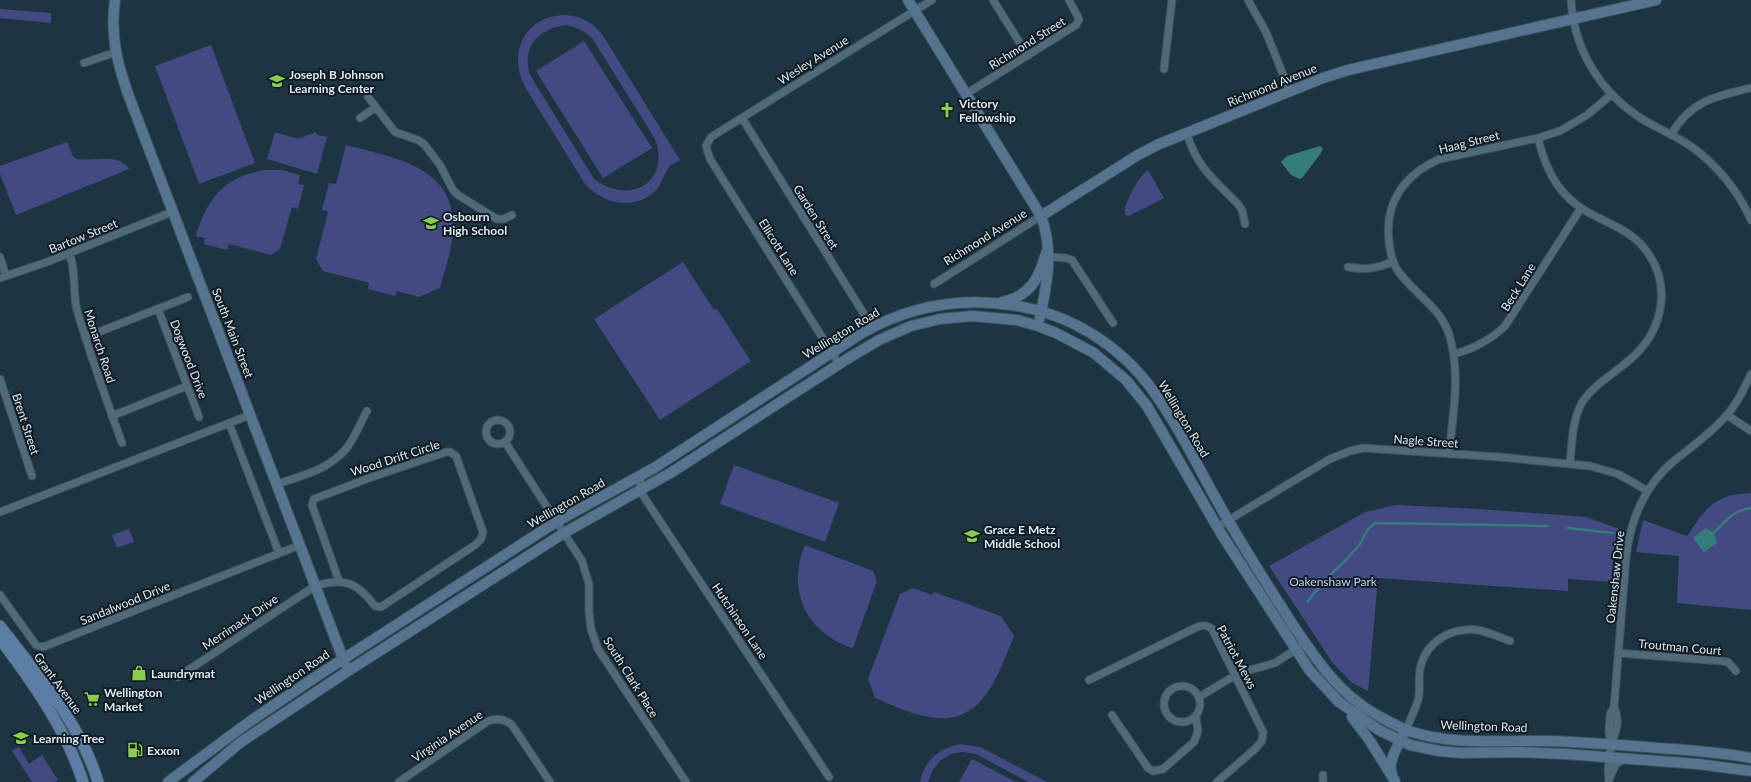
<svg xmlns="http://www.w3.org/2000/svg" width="1751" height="782" font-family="Lato,sans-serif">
	<rect width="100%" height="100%" fill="#1d3542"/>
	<path fill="#424a81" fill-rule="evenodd" d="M0,9L51,13V23L0,18Z
		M566,15C581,16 593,23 602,34L680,160C677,162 672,164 670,166C665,172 663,181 658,188C637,212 605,205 585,184L525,87C507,53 525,15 566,15ZM566,25C577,27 583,30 592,38L655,139C671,182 630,206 594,179L530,75C521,46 539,29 566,25Z
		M584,41L652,148L603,178L536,71Z
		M211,45L255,163L199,184L155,66Z
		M275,132L298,139L316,132L317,135L327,137L317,174L267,159Z
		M67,142L73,156L77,159C93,162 119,152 129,169L16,215L0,174V166Z
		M346,145C394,158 457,166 453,231C452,250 445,269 440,288L419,297L397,291L395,296L368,289L369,283L323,271L316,259L328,212L322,210L329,183L336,184Z
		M265,170H282L300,175L298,184L304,185L298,209L292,207L280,249L271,255L229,244L227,250L204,244L205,238L196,236C207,198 225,176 265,170Z
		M1148,170L1164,198L1129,216L1125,215C1123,204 1138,177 1148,170Z
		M683,262L714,310L717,309L751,361L660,420L594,319Z
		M734,465L839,503L825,542L720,504Z
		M1751,493V610L1677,603L1679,556L1636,552L1643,520L1687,536C1707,507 1713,495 1751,493Z
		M1396,505L1479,509L1586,517L1619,529L1615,547L1612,582L1568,579V591L1378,578L1368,691L1351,682L1332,662L1269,566L1365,512Z
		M129,529L134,542L117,548L112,535Z
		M805,545L873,571L877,581L853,648C806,633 786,590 805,545Z
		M913,588L932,595L934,592L1001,616L1014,636C997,677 982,730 924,716C907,713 891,704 875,698L868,679L900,594Z
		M960,744L980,747L1047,782H1028L976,754L963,752L951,754L940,761L932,771L928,782H920C924,761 939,748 960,744Z
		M19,747L29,764L42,755L58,780L54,782H32L12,751Z
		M972,759L1016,782H959Z"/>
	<path fill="#357d7c" d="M1320,146L1323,149L1321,153L1302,178L1300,179L1291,175L1281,162L1287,156Z
		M1706,528L1714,533L1717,543L1704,552L1693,538Z"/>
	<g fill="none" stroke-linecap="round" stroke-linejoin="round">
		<path stroke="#357d7c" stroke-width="2.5" d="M1567,528L1613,533
			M1711,535C1725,523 1730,511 1751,508
			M1308,601L1324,581L1347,559L1360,544L1368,529L1375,523L1548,526"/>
		<defs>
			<path id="street" d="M993,0L1028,56
				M1248,0L1266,32L1290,92
				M1571,0C1574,50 1600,92 1642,119C1658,129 1677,136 1692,147C1717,165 1739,192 1751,220
				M84,63L116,52
				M1164,69L1172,0
				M966,94L1076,25L1079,20L1078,17L1069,0
				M368,97L395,132L418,140L424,144L440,165L453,190L458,195L497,219H504L512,215
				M360,118L376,107
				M742,118L872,327
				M1187,133C1195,165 1214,180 1237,203L1242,210L1245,224
				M1671,135C1690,101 1716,96 1751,88
				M1538,138C1547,175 1561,200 1597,217C1617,227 1635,234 1648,253C1671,286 1663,328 1635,355C1619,371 1596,382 1583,401C1572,419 1572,443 1570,463
				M69,253C77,272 72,291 77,310C90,355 106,399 122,443
				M0,257L6,276
				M1049,257L1066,258L1072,260L1113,323
				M1348,267C1365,270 1378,269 1393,261
				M0,278L47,262L172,212
				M934,284L1041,216
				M158,309L199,417
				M86,337L188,297
				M1454,354C1474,349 1490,340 1505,326L1581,208
				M839,364L710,159L706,146L711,137L932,0
				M0,379L32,476
				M1727,415L1751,431
				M112,416L187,386
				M486 432a12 12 0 1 1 24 0a12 12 0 1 1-24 0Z
				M229,423L279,553
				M505,442L582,561L589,584V612L591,629L598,649L686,782
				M1449,454C1453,414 1461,373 1449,334C1439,305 1412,293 1396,268C1392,261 1390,251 1389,242C1384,202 1405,174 1440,159L1538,138L1560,131L1587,115L1611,95
				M641,476L640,491L829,777
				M277,484C301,476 328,470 346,449C355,438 360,423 367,411
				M0,512L250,415
				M1217,527L1330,459L1350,451L1363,448L1500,457L1590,466L1618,474L1648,491
				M0,595L36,645L43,647L300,545
				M1618,653L1721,661L1728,662L1736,671
				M178,677L315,586C344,577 357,582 375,606L381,607L475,545L481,539L483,532L456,456L450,452H446L372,477L314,499L312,505L339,581
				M1089,680L1195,628C1201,625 1206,624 1212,629L1263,732L1262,741L1255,749L1217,782
				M1164 704a18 18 0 1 1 36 0a18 18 0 1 1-36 0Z
				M1199,697L1239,673L1275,663L1306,643
				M1112,715L1148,768L1153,771L1163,769L1194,742L1198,731L1196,717
				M1406,730C1410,719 1417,707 1419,696C1420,686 1418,675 1421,665C1428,640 1453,627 1478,630C1489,632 1499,637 1510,641
				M1611,744C1617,731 1620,720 1614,707
				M1323,775V782
				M1609,779L1616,764L1624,759
				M399,782L488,721C497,718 505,719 512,725L550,782
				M1609,782L1608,770L1611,744L1609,732L1610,714L1614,707L1626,558C1630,520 1645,485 1675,460C1693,446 1711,433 1726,416C1737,404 1744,389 1751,374"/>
			<path id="secondary" d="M115,0C110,35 117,62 128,94L345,664
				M908,0L1041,216C1054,251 1047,283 1040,318
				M1041,216L1138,155L1157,145L1323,78L1348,70L1656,0
				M1002,302C1030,296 1039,279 1046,253
				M1352,717L1370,741L1395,781
				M1392,774C1387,761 1398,747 1403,735
				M168,782L249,722L320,674L556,522L654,468L862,333C908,307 958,297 1011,305C1072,313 1127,349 1160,401C1181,431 1197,465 1215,497C1239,541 1266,583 1293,625C1316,659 1338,693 1375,714C1386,720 1398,727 1409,731C1454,746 1501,740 1547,741C1584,742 1621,745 1657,748C1689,750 1720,752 1751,758
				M193,782L241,742L348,671L564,533L672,472L847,359L879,340L911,326L940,319L972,316L1017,320L1038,326L1056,333L1094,353L1126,380L1147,406L1222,535L1310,671L1339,702L1379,730L1410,745L1439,751L1461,753L1519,752L1565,754L1698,764L1751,771"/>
			<path id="primary" d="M0,626C37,675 80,722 98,782
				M0,639C33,683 66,729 83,782"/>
		</defs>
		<use href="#street" stroke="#3c515c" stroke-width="9"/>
		<use href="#secondary" stroke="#3c515c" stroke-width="12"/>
		<use href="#primary" stroke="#3c515c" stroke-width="13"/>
		<use href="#street" stroke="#516a7a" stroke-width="7"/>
		<use href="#secondary" stroke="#56748f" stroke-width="10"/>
		<use href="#primary" stroke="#5c7ea5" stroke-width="11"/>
	</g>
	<defs>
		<symbol id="school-bare" viewBox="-9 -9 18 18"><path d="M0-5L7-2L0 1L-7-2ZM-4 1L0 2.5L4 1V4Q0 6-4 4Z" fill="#87cf4a" stroke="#111b21" stroke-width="2.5" paint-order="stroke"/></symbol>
		<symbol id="church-bare" viewBox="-9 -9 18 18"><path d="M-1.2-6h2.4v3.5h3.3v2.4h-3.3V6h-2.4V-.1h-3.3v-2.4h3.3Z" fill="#87cf4a" stroke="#111b21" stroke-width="2.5" paint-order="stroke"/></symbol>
		<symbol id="shop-bare" viewBox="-9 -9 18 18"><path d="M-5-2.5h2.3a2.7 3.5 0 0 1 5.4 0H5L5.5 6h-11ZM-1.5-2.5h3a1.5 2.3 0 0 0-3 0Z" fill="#87cf4a" stroke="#111b21" stroke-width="2.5" paint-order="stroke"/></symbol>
		<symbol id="supermarket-bare" viewBox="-9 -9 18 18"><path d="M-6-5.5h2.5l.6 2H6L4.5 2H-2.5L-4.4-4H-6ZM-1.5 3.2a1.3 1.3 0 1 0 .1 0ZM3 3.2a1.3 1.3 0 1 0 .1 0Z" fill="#87cf4a" stroke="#111b21" stroke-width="2.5" paint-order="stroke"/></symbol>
		<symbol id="fuel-bare" viewBox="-9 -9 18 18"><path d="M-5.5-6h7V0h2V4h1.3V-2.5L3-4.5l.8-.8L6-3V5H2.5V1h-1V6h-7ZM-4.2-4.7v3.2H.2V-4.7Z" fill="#87cf4a" stroke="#111b21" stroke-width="2.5" paint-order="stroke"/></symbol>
	</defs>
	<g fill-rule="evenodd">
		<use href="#school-bare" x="266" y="70" width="22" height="22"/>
		<use href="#church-bare" x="936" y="99" width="22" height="22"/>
		<use href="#school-bare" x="420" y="212" width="22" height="22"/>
		<use href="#school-bare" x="961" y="525" width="22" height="22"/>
		<use href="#shop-bare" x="128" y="662" width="22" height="22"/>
		<use href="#supermarket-bare" x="81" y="688" width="22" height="22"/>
		<use href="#school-bare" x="10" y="727" width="22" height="22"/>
		<use href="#fuel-bare" x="124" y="739" width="22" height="22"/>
	</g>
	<g text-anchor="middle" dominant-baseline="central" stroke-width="4" stroke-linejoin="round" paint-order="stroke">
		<g font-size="12" fill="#dae8f1" stroke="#111b21">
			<text transform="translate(1027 43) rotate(-32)">Richmond Street</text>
			<text transform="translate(813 60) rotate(-32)">Wesley Avenue</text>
			<text transform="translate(1272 85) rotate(-22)">Richmond Avenue</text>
			<text transform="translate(1469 142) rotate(-14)">Haag Street</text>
			<text transform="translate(816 217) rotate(58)">Garden Street</text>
			<text transform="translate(83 236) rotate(-22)">Bartow Street</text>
			<text transform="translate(985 237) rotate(-32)">Richmond Avenue</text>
			<text transform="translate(779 247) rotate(58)">Ellicott Lane</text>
			<text transform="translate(1518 287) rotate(-58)">Beck Lane</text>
			<text transform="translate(233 333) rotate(69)">South Main Street</text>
			<text transform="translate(841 333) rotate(-31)">Wellington Road</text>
			<text transform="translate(100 346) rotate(72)">Monarch Road</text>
			<text transform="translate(189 359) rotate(69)">Dogwood Drive</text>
			<text transform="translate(1184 419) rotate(59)">Wellington Road</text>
			<text transform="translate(26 424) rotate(72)">Brent Street</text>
			<text transform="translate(1426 441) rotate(4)">Nagle Street</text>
			<text transform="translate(395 458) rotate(-18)">Wood Drift Circle</text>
			<text transform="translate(566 503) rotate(-30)">Wellington Road</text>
			<text transform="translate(1615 577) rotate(-84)">Oakenshaw Drive</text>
			<text transform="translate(125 603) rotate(-22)">Sandalwood Drive</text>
			<text transform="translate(740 621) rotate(56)">Hutchinson Lane</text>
			<text transform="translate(240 622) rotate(-34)">Merrimack Drive</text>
			<text transform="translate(1680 647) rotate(5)">Troutman Court</text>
			<text transform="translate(1237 657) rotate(62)">Patriot Mews</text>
			<text transform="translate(292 677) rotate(-34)">Wellington Road</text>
			<text transform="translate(631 677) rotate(58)">South Clark Place</text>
			<text transform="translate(58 683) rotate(54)">Grant Avenue</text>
			<text transform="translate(1484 726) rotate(2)">Wellington Road</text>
			<text transform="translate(447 736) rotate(-34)">Virginia Avenue</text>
		</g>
		<g font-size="12" font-weight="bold" fill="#dae8f1" stroke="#111b21" text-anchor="start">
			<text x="289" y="74">Joseph B Johnson<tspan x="289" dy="14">Learning Center</tspan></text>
			<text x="959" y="103">Victory<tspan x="959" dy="14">Fellowship</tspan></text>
			<text x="443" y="216">Osbourn<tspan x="443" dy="14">High School</tspan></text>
			<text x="984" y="529">Grace E Metz<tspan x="984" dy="14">Middle School</tspan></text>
			<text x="151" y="673">Laundrymat</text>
			<text x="104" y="692">Wellington<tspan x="104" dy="14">Market</tspan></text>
			<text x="33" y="738">Learning Tree</text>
			<text x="147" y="750">Exxon</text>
		</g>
		<g font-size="12" fill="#c3ccf6" stroke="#111b21">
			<text x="1333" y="581">Oakenshaw Park</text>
		</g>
	</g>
</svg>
